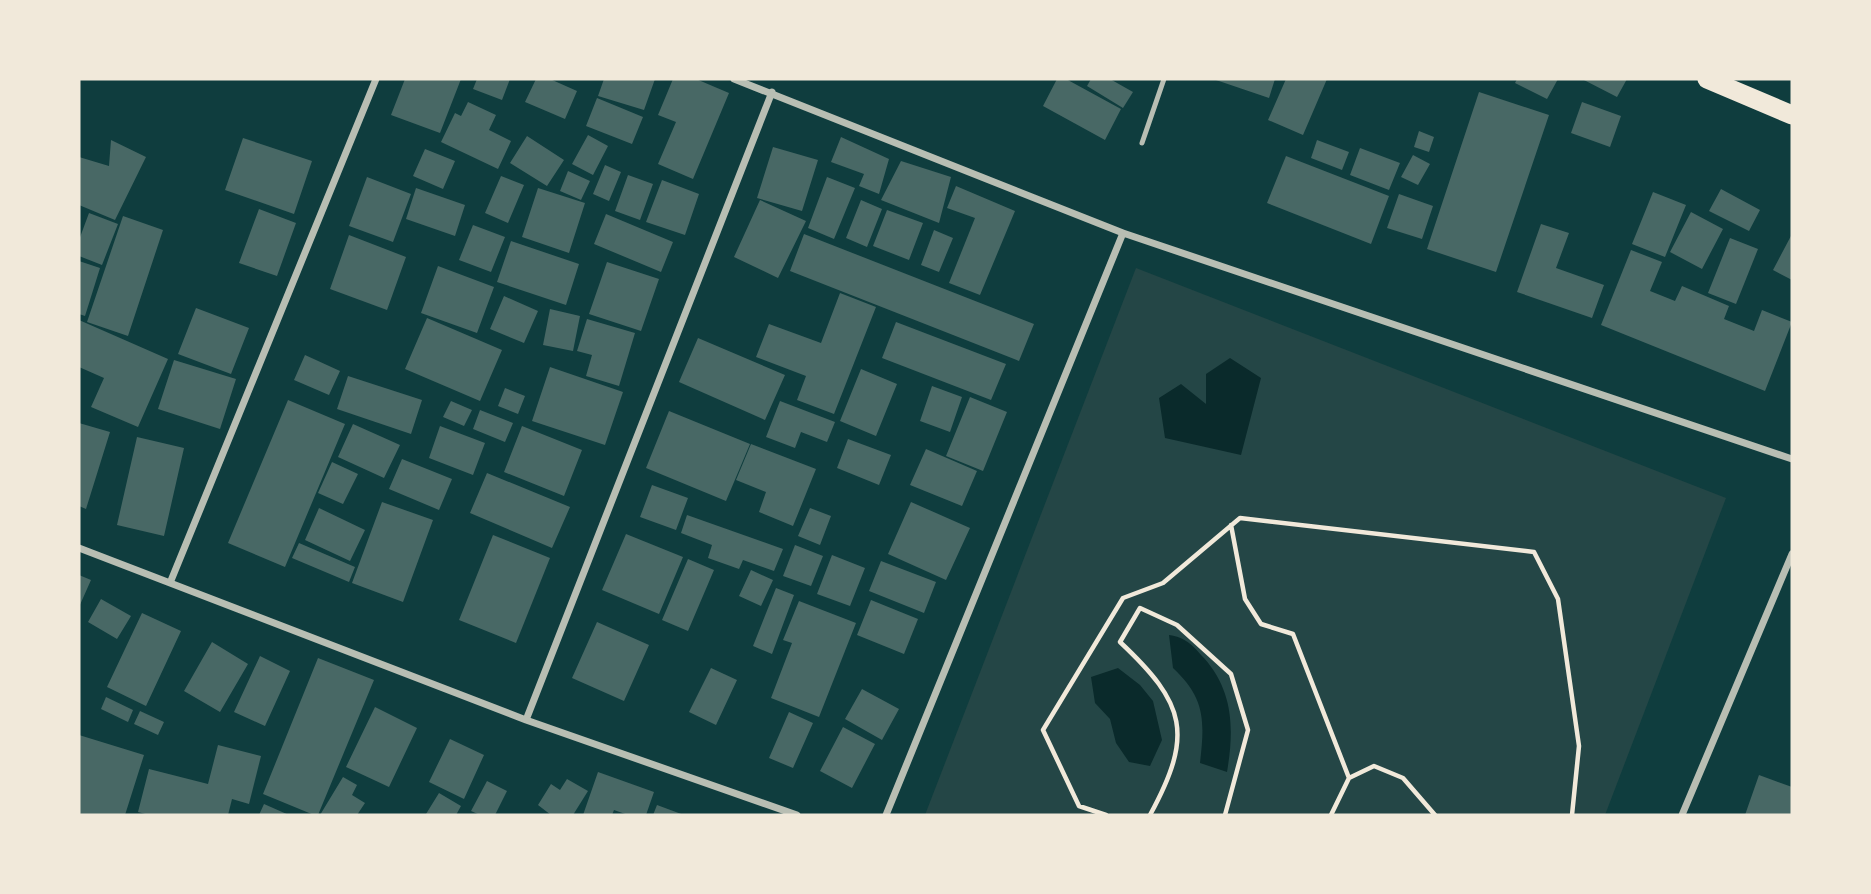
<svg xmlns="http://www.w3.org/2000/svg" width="1871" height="894" font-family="'Public Sans',sans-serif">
	<rect width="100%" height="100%" fill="#0f3d3e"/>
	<path fill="#244646" d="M1136,268L1726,498L1605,815H925Z"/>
	<path fill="#0a2a2b" d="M1230,358L1261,378L1241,455L1165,438L1159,398L1181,384L1206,404V374Z
		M1169,635C1187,638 1192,645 1204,658C1234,692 1234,730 1227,772L1200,763C1205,720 1205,698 1173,668Z
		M1118,668L1140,685L1153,701L1162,740L1150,766L1129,762L1116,743L1110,719L1095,703L1091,677Z"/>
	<path fill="#486865" d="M405,79H461L440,133L391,115Z
		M477,79H510L502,100L473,89Z
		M536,79H550L577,91L565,119L525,102Z
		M604,79H655L644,110L598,96Z
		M673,79H696L729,93L693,179L658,164L676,122L658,115Z
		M1057,79H1066L1121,109L1105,140L1043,106Z
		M1091,79H1110L1133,92L1123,108L1087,86Z
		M1213,79H1275L1269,98Z
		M1286,79H1327L1303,135L1268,120Z
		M1517,79H1558L1547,99L1515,83Z
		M1582,79H1627L1617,97Z
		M1479,92L1549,115L1496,272L1427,249Z
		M597,98L643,117L632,144L586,126Z
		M468,102L496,115L489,130L511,141L498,169L441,142L455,113L461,116Z
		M1582,102L1621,116L1610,147L1571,133Z
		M1419,131L1434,137L1429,152L1414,147Z
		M588,135L608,146L593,175L572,164Z
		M527,136L564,160L547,186L510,163Z
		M841,137L889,159L879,194L859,186L864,174L831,162Z
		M243,138L312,161L294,214L225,190Z
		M111,140L146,157L115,220L79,205V157L109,166Z
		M1317,140L1349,152L1342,170L1311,158Z
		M773,147L818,160L802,211L757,198Z
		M1360,148L1400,163L1389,190L1350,175Z
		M425,149L455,161L443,189L413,176Z
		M1413,155L1430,164L1418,185L1401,177Z
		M1286,156L1389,196L1371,244L1267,203Z
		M901,161L951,177L939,223L881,200Z
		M605,165L621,172L609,201L593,194Z
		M568,171L590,181L581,200L560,191Z
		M628,175L653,184L640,220L615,211Z
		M501,176L524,185L508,223L485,213Z
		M367,177L411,194L393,242L349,226Z
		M827,177L855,188L834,239L808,228Z
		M662,180L699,194L685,235L646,222Z
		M956,186L1015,211L980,295L949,283L975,218L947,208Z
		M416,188L465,205L455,236L406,219Z
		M538,188L585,203L569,253L522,237Z
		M1721,189L1760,210L1749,231L1709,211Z
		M1653,192L1686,205L1665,257L1632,244Z
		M1399,194L1433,206L1422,239L1387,228Z
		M760,200L806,221L778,278L734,257Z
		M861,200L882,209L867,247L846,238Z
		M259,209L296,223L277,276L239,263Z
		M887,210L923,223L909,260L873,246Z
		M1691,212L1723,229L1702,269L1670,252Z
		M89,213L118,224L102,265L79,256V240Z
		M606,214L673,242L661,272L594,244Z
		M123,216L163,230L128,336L87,322Z
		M1541,224L1569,233L1556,268L1604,285L1592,318L1517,292Z
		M473,225L505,237L491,272L459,260Z
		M934,230L953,238L939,272L921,265Z
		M804,234L1034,324L1019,361L790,271Z
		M1792,234V280L1773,270Z
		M349,235L406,257L387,310L330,289Z
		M1730,238L1758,249L1736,304L1708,293Z
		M511,241L579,264L566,305L497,282Z
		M1631,250L1662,262L1650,291L1675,301L1682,286L1729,306L1724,319L1754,331L1762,310L1792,322L1765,391L1601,325Z
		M79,261L100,268L85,316L79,314Z
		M607,262L659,279L641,331L589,314Z
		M438,266L494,287L477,333L421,313Z
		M840,293L876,307L834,414L797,400L806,376L756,357L769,324L821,343Z
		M504,296L538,311L524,343L490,329Z
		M196,308L249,328L231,374L178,354Z
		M550,309L580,316L573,351L543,345Z
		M427,318L502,350L480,401L405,369Z
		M587,319L635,333L619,386L586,376L592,355L577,351Z
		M79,320L168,359L138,427L91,407L104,378L79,367Z
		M896,322L1006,364L991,400L882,358Z
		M698,338L785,375L765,420L679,382Z
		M305,355L340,371L329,395L294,380Z
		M174,360L236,379L220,429L158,409Z
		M550,367L623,392L605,445L532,421Z
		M861,369L897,384L876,436L840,421Z
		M348,376L422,400L411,434L337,409Z
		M932,386L962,397L950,432L920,421Z
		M505,388L525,396L518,414L498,406Z
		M970,397L1007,412L983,471L946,456Z
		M288,400L345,424L285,567L228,543Z
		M451,401L472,410L464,426L443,417Z
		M780,401L835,422L827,442L801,432L795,448L766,437Z
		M480,410L513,423L505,442L473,429Z
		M669,411L750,444L726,501L646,468Z
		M79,423L110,432L86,509L79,506Z
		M353,424L400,445L384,478L338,457Z
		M440,426L485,443L473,475L429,458Z
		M522,426L582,450L564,496L504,472Z
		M137,437L184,448L164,536L117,525Z
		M848,439L891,455L879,485L837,468Z
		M751,444L816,469L793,526L759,512L766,492L736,480Z
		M926,449L977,471L962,506L910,485Z
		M402,459L452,479L439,510L389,489Z
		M332,462L358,474L343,504L318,493Z
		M487,473L570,507L552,548L470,513Z
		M652,485L688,498L676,530L640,517Z
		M382,502L433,520L403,602L352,583Z
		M911,502L970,528L946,580L888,554Z
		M319,508L365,530L350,561L305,540Z
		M810,508L831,516L820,545L798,536Z
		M687,515L783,549L774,571L743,560L739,569L708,558L712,545L681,533Z
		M626,534L683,557L659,614L602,590Z
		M493,535L550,558L516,643L459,620Z
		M299,543L355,567L349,582L292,558Z
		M795,545L823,556L811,586L783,576Z
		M832,555L865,568L850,606L817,594Z
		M688,559L714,570L688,631L662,620Z
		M881,561L936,582L924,613L869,591Z
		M751,570L773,580L761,606L739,596Z
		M79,575L91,580L79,607Z
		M776,588L794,595L772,654L753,646Z
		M101,599L131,616L117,639L88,622Z
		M871,600L918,619L904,654L857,635Z
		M799,601L856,623L819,717L771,698L792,643L783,640Z
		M142,613L181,631L146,706L107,687Z
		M597,622L649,645L624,701L572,678Z
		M212,642L248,664L220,712L184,691Z
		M260,656L290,671L265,726L234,712Z
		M318,658L374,680L318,815H314L263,794Z
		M711,668L737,680L716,725L689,712Z
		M862,689L899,709L882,740L845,719Z
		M106,697L133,710L128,722L101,709Z
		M375,707L417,728L389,787L346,767Z
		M140,711L164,722L158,735L134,724Z
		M789,712L813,723L793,768L769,758Z
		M843,727L875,744L852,788L820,771Z
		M79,735L144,755L125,815L79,814Z
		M450,739L484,755L464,799L429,782Z
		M218,745L261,756L249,804L232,799L228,815H149L138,812L149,769L208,784Z
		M598,772L654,792L646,815H628L614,810L612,815H583Z
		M1759,775L1792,787V815H1745Z
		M343,777L357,785L352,795L365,803L357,815H320Z
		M567,779L588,791L573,815H551L538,805L551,784L560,790Z
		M487,781L507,791L495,815H480L471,811Z
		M439,793L461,806L456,815L426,814Z
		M264,804L289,815H259Z
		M657,805L684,815H653Z"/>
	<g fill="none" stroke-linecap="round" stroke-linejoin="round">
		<path stroke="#f1e9da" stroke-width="4.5" d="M1231,525L1245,599L1261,624L1293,634L1349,778
			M1106,815L1079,806L1043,730L1123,598L1163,583L1240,518L1534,552L1558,599L1579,746L1572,815
			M1150,815C1194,734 1186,704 1120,642L1140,608L1177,625L1231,674L1248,730L1225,815
			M1331,815L1349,778L1374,766L1403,778L1435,815"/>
		<path stroke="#b8beb3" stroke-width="5" d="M1142,143L1164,79"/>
		<path stroke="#b8beb3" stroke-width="7" d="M734,79L1123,233L1792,459
			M79,548L526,720L797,815
			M170,583L376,79
			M526,720L772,92
			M886,815L1123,233
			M1682,815L1792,554"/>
		<path stroke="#f1e9da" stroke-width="19" d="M1707,79L1792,115"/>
	</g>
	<rect width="1871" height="894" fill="none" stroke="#f1e9da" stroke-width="161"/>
</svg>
